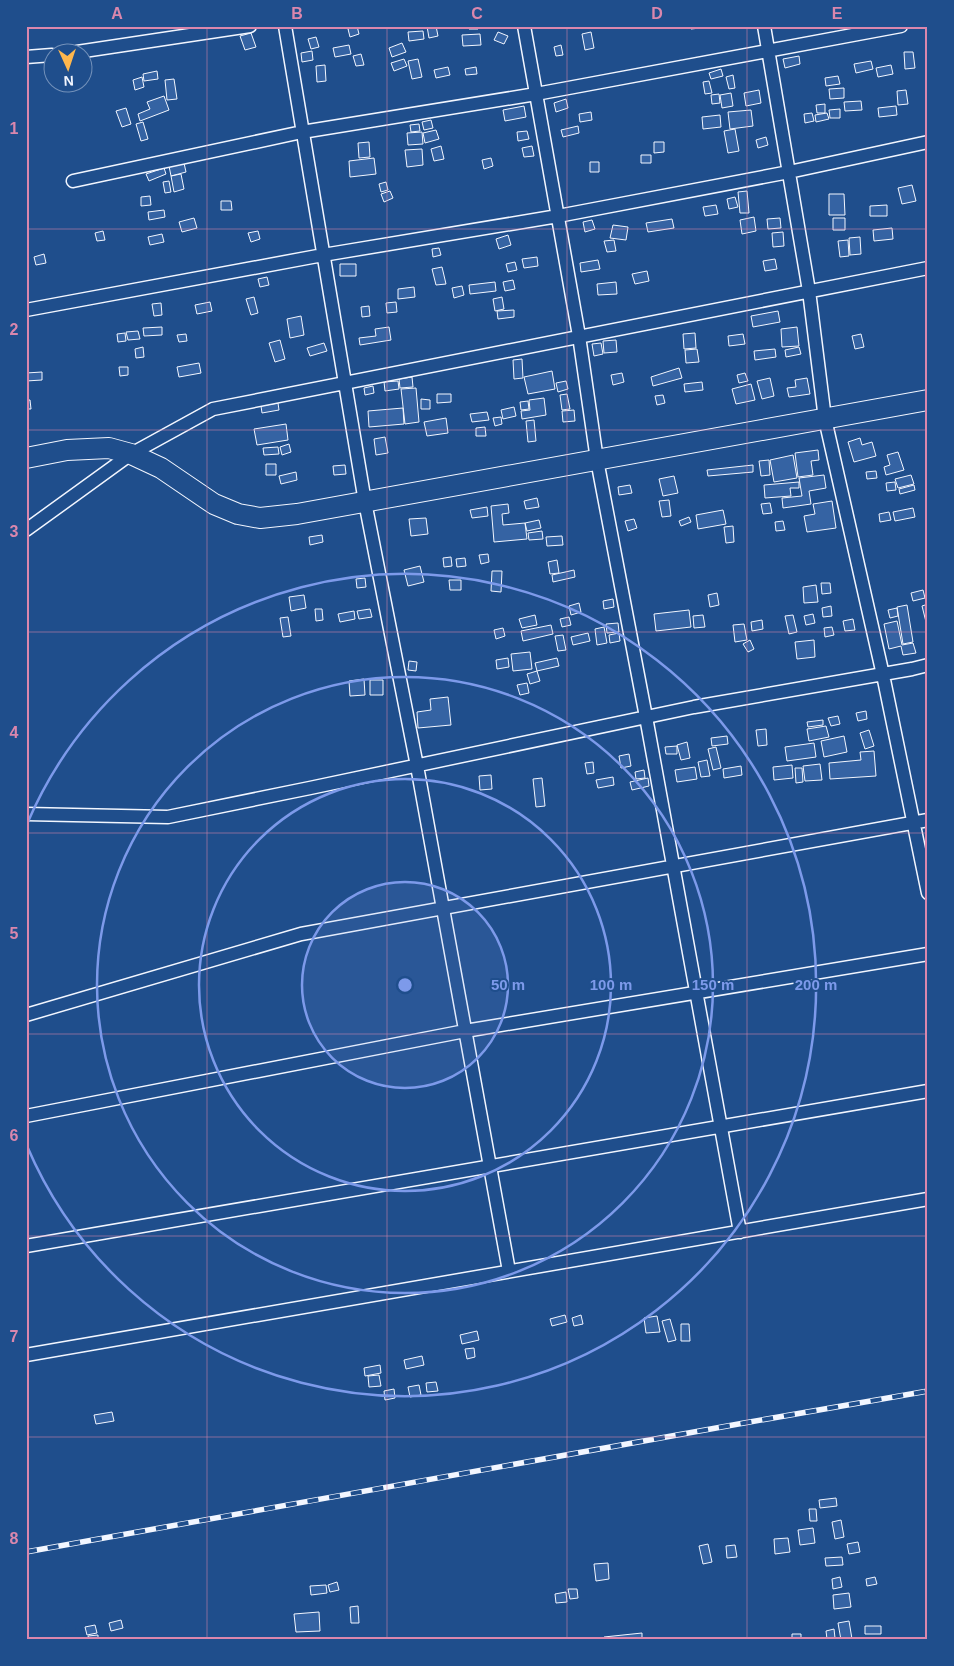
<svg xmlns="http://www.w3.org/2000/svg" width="954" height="1666" font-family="Helvetica,sans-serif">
	<rect width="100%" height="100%" fill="#1f4e8c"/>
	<path fill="#3563a3" stroke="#f2f6ff" d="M357,26L359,34L350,37L348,29Z
		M427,26H436L438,36L429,38Z
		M469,26H478V29H469Z
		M691,26H709V27L691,29Z
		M423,31L424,39L409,41L408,32Z
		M498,32L508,36L504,44L494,40Z
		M591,32L594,48L585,50L582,34Z
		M251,33L256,47L245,50L240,36Z
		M480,34L481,45L463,46L462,35Z
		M316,37L319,47L311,49L308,39Z
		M402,43L406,52L392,57L389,48Z
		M349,45L351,54L335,57L333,48Z
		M561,45L563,55L556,56L554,47Z
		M312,51L313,60L302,62L301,53Z
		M904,52H913L915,68L905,69Z
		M361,54L364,65L356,66L353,56Z
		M799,56L800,64L785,68L783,59Z
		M404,59L407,66L394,71L391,63Z
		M418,59L422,77L412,79L408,61Z
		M871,61L873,69L856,73L854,64Z
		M325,65L326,81L317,82L316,66Z
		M891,65L893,74L878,77L876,68Z
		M448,67L450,75L436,78L434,70Z
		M476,67L477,74L466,75L465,69Z
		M721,69L723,76L711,79L709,73Z
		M157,71L158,79L144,81L143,74Z
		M733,75L735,88L729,89L726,77Z
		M838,76L840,84L826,86L825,78Z
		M142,77L144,87L135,90L133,80Z
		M174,79L177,99L167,100L165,80Z
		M709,81L712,93L705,94L703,82Z
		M844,88V98L830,99L829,89Z
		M759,90L761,103L746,106L744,93Z
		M906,90L908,104L898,105L897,91Z
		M731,93L733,106L722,108L720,95Z
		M719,94L720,103L712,104L711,95Z
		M164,96L169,110L140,121L138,114L150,109L147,102Z
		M566,99L568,108L556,112L554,103Z
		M861,101L862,110L845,111L844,102Z
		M825,104V113H817L816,105Z
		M524,106L526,117L505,121L503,110Z
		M896,106L897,115L879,117L878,108Z
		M126,108L131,124L122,127L116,111Z
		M840,109V118H830L829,110Z
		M751,110L753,126L730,129L728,112Z
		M591,112L592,120L580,122L579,114Z
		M812,113L814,121L805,123L804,114Z
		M827,113L829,119L816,122L815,115Z
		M720,115L721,127L703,129L702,117Z
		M431,120L433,128L424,130L422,122Z
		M143,122L148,139L141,141L136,124Z
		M419,124L420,131L411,132L410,125Z
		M578,126L579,133L563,137L561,130Z
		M735,129L739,151L728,153L724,131Z
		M436,130L439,139L425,143L423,133Z
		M527,131L529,139L518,141L517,132Z
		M422,132L423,144L408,145L407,133Z
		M766,137L768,145L758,148L756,140Z
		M369,142L370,157L359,158L358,143Z
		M654,142H664V152L654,153Z
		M441,146L444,159L434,161L431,149Z
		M532,146L534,156L524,157L522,148Z
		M422,149L423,165L407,167L405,150Z
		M641,155H651V163H641Z
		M374,158L376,174L350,177L349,161Z
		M491,158L493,166L484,169L482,160Z
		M590,162H599V172H590Z
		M184,163L186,172L171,176L169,166Z
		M164,168L166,174L149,181L146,174Z
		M181,174L184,189L174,192L171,176Z
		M169,181L171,192L165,193L163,182Z
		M386,182L388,190L381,192L379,184Z
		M912,185L916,201L902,204L898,188Z
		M390,191L393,198L384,202L381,194Z
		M747,191L749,213H740L738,192Z
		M829,194H844L845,215H829Z
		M150,196L151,205L141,206V197Z
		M735,197L738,207L729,209L727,199Z
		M221,201H231L232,210H221Z
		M716,205L718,214L705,216L703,207Z
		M887,205V216H870V206Z
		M164,210L165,217L149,220L148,212Z
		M754,217L756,231L742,234L740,220Z
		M194,218L197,228L182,232L179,222Z
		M780,218L781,228L768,229L767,219Z
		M833,218H845V230H833Z
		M672,219L674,228L648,232L646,223Z
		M592,220L595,229L585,232L583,222Z
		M613,225L628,227L626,240L610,238Z
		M892,228L893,239L874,241L873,230Z
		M103,231L105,240L97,241L95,233Z
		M258,231L260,239L251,242L248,233Z
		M783,232L784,246L773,247L772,233Z
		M162,234L164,242L150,245L148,237Z
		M508,235L511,245L499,249L496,239Z
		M860,237L861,254L850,255L849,238Z
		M614,240L616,251L607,252L604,241Z
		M848,240L849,256L840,257L838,241Z
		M439,248L441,255L433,257L432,249Z
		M44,254L46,263L36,265L34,257Z
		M537,257L538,266L524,268L522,259Z
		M775,259L777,269L765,271L763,261Z
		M598,260L600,269L581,272L580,263Z
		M515,262L517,270L508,272L506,264Z
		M340,264H356V276H340Z
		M442,267L446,284L436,285L432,269Z
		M647,271L649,281L635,284L632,274Z
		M267,277L269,285L260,287L258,279Z
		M513,280L515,289L505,291L503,282Z
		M495,282L496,291L470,294L469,285Z
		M616,282L617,294L598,295L597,284Z
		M462,286L464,295L454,298L452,288Z
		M414,287L415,297L398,299V289Z
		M254,297L258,313L251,315L246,299Z
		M502,297L504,309L495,311L493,299Z
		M210,302L212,311L197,314L195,305Z
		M396,302L397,312L387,313L386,303Z
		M161,303L162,315L154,316L152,304Z
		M369,306L370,316L362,317L361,307Z
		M514,310V317L498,319L497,311Z
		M778,311L780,322L753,327L751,316Z
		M301,316L304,335L290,338L287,319Z
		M162,327V335L144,336L143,328Z
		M389,327L391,340L360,345L359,338L376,336L375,329Z
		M797,327L799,346L782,347L781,329Z
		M138,331L140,339L128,340L126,332Z
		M125,333L126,341L118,342L117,334Z
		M695,333L696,348L684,349L683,334Z
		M186,334L187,341L179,342L177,335Z
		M743,334L745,344L729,346L728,336Z
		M861,334L864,347L855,349L852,336Z
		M280,340L285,359L275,362L269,343Z
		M616,340L617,352L604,353L603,341Z
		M324,343L327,351L310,356L307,348Z
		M601,343L603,354L594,356L592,344Z
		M143,347L144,357L136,358L135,349Z
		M799,347L801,354L786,357L785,350Z
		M697,349L699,362L686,363L685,350Z
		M775,349L776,357L755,360L754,351Z
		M522,359L523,378L514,379L513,360Z
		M199,363L201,373L179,377L177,367Z
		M119,367H128V375L120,376Z
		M679,368L682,378L653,386L651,377Z
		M552,371L555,389L528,394L524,377Z
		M42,372V380L26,381V373Z
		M622,373L624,382L613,385L611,375Z
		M745,373L748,381L739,383L737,375Z
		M412,377L413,387L400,388L399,379Z
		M770,378L774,396L762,399L757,381Z
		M807,378L810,394L789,397L787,388L796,387L795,380Z
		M398,381L399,389L385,391L384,382Z
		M566,381L568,389L558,392L556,383Z
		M702,382L703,390L685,392L684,384Z
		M751,384L755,400L736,404L732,389Z
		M373,386L374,393L365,395L364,388Z
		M416,388L419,422L405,424L401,389Z
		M437,394H451V402L437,403Z
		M567,394L570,409L562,410L560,395Z
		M663,395L665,403L657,405L655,396Z
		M544,398L546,415L522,419L521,411L530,410L529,400Z
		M421,399L430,400V409H421Z
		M26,400H30L31,409H26Z
		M528,401L529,409L521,410L520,402Z
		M278,403L279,410L262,413L261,406Z
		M514,407L516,416L503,419L501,410Z
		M403,408L404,424L369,427L368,411Z
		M574,410L575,421L563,422L562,411Z
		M487,412L489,420L472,422L470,414Z
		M501,417L502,424L495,426L493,418Z
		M446,418L448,433L427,436L424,422Z
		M534,420L536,441L528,442L526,421Z
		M286,424L288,440L257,445L254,429Z
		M485,427L486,436H476V428Z
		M385,437L388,453L376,455L374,439Z
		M860,438L862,445L872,442L876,456L854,462L848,442Z
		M289,444L291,452L282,455L280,447Z
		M278,447L279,454L264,455L263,448Z
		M818,450L819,460L811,461L813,475L798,477L795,453Z
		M898,452L904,470L886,475L884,467L890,465L887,455Z
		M793,455L797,478L774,482L770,460Z
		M769,460L770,475L761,476L759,461Z
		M266,464H276V475H266Z
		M345,465L346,474L334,475L333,466Z
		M753,465V472L708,476L707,470Z
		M876,471L877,478L867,479L866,472Z
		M296,472L297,480L281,484L279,476Z
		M824,475L826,488L809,491L811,504L783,508L782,498L802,496L799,478Z
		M911,475L914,484L898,488L895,479Z
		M674,476L678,493L663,496L659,479Z
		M799,482V488H790L791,496L765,498L764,485Z
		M895,482L896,490L887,491L886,483Z
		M630,485L632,493L619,495L618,487Z
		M914,485L915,490L900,494L899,489Z
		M537,498L539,507L526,509L524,501Z
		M669,500L671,516L662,517L659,501Z
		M832,501L836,528L807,532L804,516L815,514L813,504Z
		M770,503L772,513L763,514L761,504Z
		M508,504L509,513L502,514L503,525L525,523L527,539L494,542L491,506Z
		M487,507L488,516L472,518L470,510Z
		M913,508L915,517L895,521L893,512Z
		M723,510L726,524L698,529L696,515Z
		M889,512L891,520L880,522L879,514Z
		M689,517L691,522L681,526L679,521Z
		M426,518L428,534L411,536L409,519Z
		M634,519L637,528L628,531L625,521Z
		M539,520L541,528L527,531L525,523Z
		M783,521L785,530L776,531L775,522Z
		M733,526L734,542L726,543L724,527Z
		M542,531L543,539L529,540L528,533Z
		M322,535L323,542L310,545L309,537Z
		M562,536L563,545L547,546L546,537Z
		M488,554L489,562L481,564L479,555Z
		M451,557L452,566L444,567L443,558Z
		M465,558L466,566L457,567L456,559Z
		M557,560L559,573L550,574L548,562Z
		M420,566L424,582L408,586L404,570Z
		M574,570L575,577L553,582L552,575Z
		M492,571H502L501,592L491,591Z
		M365,578L366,587L357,588L356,579Z
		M449,580H461V590H450Z
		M821,583H830L831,593L822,594Z
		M816,585L818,602L804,603L803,587Z
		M923,590L925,598L913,601L911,593Z
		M717,593L719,605L710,607L708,595Z
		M304,595L306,608L291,611L289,597Z
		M613,599L614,607L604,609L603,601Z
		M579,603L581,612L571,615L569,606Z
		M928,604V622H926L922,606Z
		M907,605L913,642L903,644L897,607Z
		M831,606L832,616L823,617L822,608Z
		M897,608L898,616L890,618L888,610Z
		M315,609H322L323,620L316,621Z
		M370,609L372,617L359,619L357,611Z
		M689,610L691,627L656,631L654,614Z
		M354,611L355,619L340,622L338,614Z
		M813,614L815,623L806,625L804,616Z
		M535,615L537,625L522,628L519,619Z
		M703,615L705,627L694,628L693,616Z
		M793,615L797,632L789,634L785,616Z
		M288,617L291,636L283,637L280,618Z
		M569,617L571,625L562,627L560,619Z
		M853,619L855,630L845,631L843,621Z
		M762,620L763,629L752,631L751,622Z
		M897,621L902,645L913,643L916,653L903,655L901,646L889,649L884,624Z
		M618,623L619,632L607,633L606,624Z
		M744,624L747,640L735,642L733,625Z
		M551,625L553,634L523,641L521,631Z
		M604,627L607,643L597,645L595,629Z
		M832,627L834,635L825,637L824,628Z
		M503,628L505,636L496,639L494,630Z
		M588,633L590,641L573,645L571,637Z
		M619,633L620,641L610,643L609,635Z
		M563,635L566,650L558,651L555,636Z
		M750,640L754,649L748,652L743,644Z
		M814,640L815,657L797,659L795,642Z
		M530,652L532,669L513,671L511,654Z
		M508,658L509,667L497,669L496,660Z
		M557,658L559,666L537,671L535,663Z
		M409,661L417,662L416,671L408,670Z
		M537,671L540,681L530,684L527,674Z
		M364,679L365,695L350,696L349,681Z
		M370,680H383V695H370Z
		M527,683L529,693L520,695L517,685Z
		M448,697L451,725L418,728L417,712L431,710L430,699Z
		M866,711L867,719L858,721L856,713Z
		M838,716L840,724L831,726L828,718Z
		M823,720V725L808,727L807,722Z
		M826,726L829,737L809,741L807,729Z
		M766,729L767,745L758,746L756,730Z
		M869,730L874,746L865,749L860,733Z
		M727,736L728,744L712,746L711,738Z
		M844,736L847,752L824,757L821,741Z
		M687,742L690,758L681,760L677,745Z
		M814,743L816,757L787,761L785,747Z
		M677,746V754H666L665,747Z
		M716,747L721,768L713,770L708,749Z
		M874,751L876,776L830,779L829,763L861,760L860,752Z
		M629,754L631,766L621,768L619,756Z
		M707,760L710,776L701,777L698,762Z
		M593,762L594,773L587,774L585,763Z
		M820,764L822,780L805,781L803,766Z
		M792,765L793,778L774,780L773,767Z
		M741,766L742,775L724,778L723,769Z
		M695,767L697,779L677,782L675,770Z
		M795,768H802L803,782L796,783Z
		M644,770L645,778L636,779L635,772Z
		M491,775L492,789L480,790L479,776Z
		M613,777L614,785L598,788L596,780Z
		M542,778L545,806L536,807L533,779Z
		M648,778L649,786L632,790L630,782Z
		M565,1315L567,1322L552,1326L550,1319Z
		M581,1315L583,1324L574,1326L572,1318Z
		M657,1316L660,1332L646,1333L644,1318Z
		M670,1319L676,1340L668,1342L662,1321Z
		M681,1324H689L690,1341H681Z
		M477,1331L479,1340L462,1344L460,1335Z
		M474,1348L475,1357L467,1359L465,1349Z
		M422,1356L424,1365L406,1369L404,1360Z
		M380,1365L381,1373L365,1376L364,1368Z
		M379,1375L381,1386L369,1387L368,1376Z
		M436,1382L438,1391L427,1392L426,1383Z
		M419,1385L421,1395L410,1397L408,1387Z
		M394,1389L395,1398L385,1400L384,1391Z
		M112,1412L114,1421L96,1424L94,1415Z
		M836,1498L837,1506L820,1508L819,1500Z
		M809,1509H816L817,1521H810Z
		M841,1520L844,1537L835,1539L832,1522Z
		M813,1528L815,1543L800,1545L798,1530Z
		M788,1538L790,1552L775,1554L774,1539Z
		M858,1542L860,1552L849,1554L847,1544Z
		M708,1544L712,1562L703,1564L699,1546Z
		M735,1545L737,1557L727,1558L726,1546Z
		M842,1557L843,1565L826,1566L825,1558Z
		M608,1563L609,1579L596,1581L594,1564Z
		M840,1577L842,1587L833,1589L832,1579Z
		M875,1577L877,1584L867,1586L866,1579Z
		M337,1582L339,1590L330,1592L328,1585Z
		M326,1585L327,1593L311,1595L310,1586Z
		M568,1589H577L578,1598L570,1599Z
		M566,1592L567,1602L556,1603L555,1594Z
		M849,1593L851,1607L834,1609L833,1595Z
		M358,1606L359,1623H351L350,1607Z
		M319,1612L320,1631L296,1632L294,1614Z
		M121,1620L123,1628L111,1631L109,1623Z
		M849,1621L852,1639L841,1640L838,1623Z
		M95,1625L97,1633L87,1635L85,1627Z
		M865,1626H881V1634H865Z
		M834,1629L835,1638L827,1639L826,1631Z
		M642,1633V1640H604V1637Z
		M792,1634H801V1640H792Z
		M98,1635V1640H89L88,1636Z"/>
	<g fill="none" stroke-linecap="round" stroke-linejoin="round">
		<defs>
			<path id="minor" d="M285,26L365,502L417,766L509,1271
				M524,26L579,336L597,460L646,717L740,1232
				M764,26L809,291L825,419L883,675L928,893
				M77,52L250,26
				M26,57L52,55
				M73,181L302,132L536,94L901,26
				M26,310L323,255L558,216L789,172L928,142
				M26,530L131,454L213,409L928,268
				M26,814L168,817L310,788L694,707L912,669L928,665
				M26,1015L301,934L928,820
				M26,1116L465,1031L928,954
				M26,1246L928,1091
				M26,1355L928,1199"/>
			<path id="primary" d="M26,458L67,450L109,448L131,454L161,468L214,504L238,514L260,518L297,514L928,400"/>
		</defs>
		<use href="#minor" stroke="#f2f6ff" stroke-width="15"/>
		<use href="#primary" stroke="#f2f6ff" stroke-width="22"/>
		<use href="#minor" stroke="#1f4e8c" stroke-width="12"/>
		<use href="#primary" stroke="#1f4e8c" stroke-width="20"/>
		<defs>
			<path id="rail" d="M26,1552L744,1423L928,1391"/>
		</defs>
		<use href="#rail" stroke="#f2f6ff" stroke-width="5.5"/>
		<use href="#rail" stroke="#1f4e8c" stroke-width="4" stroke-dasharray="11" stroke-linecap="butt"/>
	</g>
	<path fill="none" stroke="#da87ad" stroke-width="1" stroke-opacity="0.55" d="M207,26V1640M387,26V1640M567,26V1640M747,26V1640M26,229H928M26,430H928M26,632H928M26,833H928M26,1034H928M26,1236H928M26,1437H928"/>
	<circle cx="405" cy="985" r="103" fill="#7d9aea" fill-opacity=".12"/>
	<g fill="none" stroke="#7d9aea" stroke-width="2.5">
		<circle cx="405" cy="985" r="103"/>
		<circle cx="405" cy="985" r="206"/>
		<circle cx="405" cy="985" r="308"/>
		<path d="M27 824A411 411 0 1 1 27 1146"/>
	</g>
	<circle cx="405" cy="985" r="8" fill="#7d9aea" stroke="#1f4e8c" stroke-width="2.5"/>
	<g font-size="15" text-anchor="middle" font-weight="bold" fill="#7d9aea" stroke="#1f4e8c" stroke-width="4" stroke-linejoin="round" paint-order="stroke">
		<text x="508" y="990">50 m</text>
		<text x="611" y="990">100 m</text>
		<text x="713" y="990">150 m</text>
		<text x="816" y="990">200 m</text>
	</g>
	<rect width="954" height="1666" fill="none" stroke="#1f4e8c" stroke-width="55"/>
	<g transform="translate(68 68) rotate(177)"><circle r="24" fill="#1f4e8c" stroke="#7391ba"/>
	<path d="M0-4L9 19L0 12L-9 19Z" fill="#ffb74d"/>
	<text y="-8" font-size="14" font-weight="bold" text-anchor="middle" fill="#f2f6ff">N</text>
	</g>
	<rect x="28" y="28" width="898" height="1610" fill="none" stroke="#da87ad" stroke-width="2"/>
	<g font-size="16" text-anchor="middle" font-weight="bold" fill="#da87ad">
		<text x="117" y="19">A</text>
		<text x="297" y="19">B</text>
		<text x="477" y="19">C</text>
		<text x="657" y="19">D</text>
		<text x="837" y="19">E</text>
		<text x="14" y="134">1</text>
		<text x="14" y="335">2</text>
		<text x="14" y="537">3</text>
		<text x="14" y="738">4</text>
		<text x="14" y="939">5</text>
		<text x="14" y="1141">6</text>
		<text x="14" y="1342">7</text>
		<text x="14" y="1544">8</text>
	</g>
</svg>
